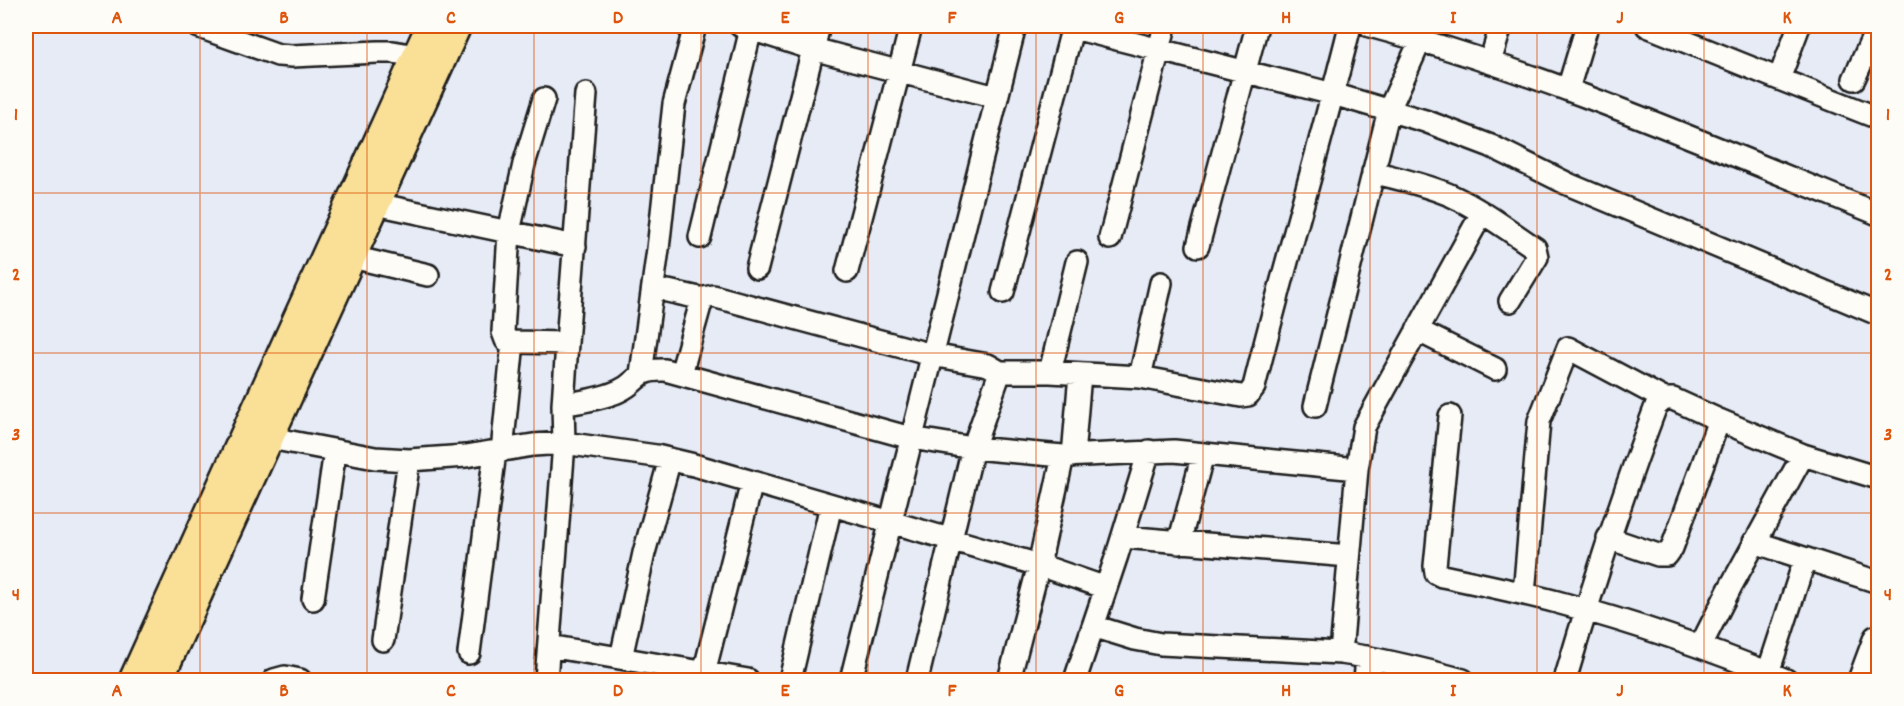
<svg xmlns="http://www.w3.org/2000/svg" width="1904" height="706" font-family="Dekko,sans-serif">
	<rect width="100%" height="100%" fill="#e6ebf6"/>
	<filter id="ink" filterUnits="userSpaceOnUse"><feTurbulence type="fractalNoise" baseFrequency=".0167" numOctaves="2"/><feDisplacementMap in="SourceGraphic" scale="12" xChannelSelector="R" yChannelSelector="G"/><feConvolveMatrix kernelMatrix="1 2 1 2 8 2 1 2 1" color-interpolation-filters="sRGB"/></filter>
	<g filter="url(#ink)">
		<g fill="none" stroke-linecap="round" stroke-linejoin="round">
			<defs>
				<path id="minor" d="M197,26L278,55L292,56L378,52H393L416,56
					M741,26L813,49L996,97
					M1066,26L1333,94L1425,121L1491,146L1570,185L1878,314
					M1370,26C1545,73 1711,146 1878,214
					M1647,26L1779,79
					M1799,26L1779,79L1878,118
					M1490,62L1501,26
					M1854,79L1878,26
					M1568,89L1587,26
					M544,99L524,164L509,232L503,332L506,340L513,342L567,343
					M1373,172C1399,179 1428,185 1452,196C1482,210 1508,230 1535,248L1537,257L1510,301
					M376,204L575,246
					M700,237L751,29
					M1110,238L1165,26
					M1198,246L1257,26
					M352,257L428,275
					M757,268L819,26
					M847,271L911,26
					M668,291L699,298H705
					M1003,292L1073,26
					M1417,330L1495,369
					M1050,372L1077,262
					M641,374L658,249L674,104L695,26
					M681,374L700,306L705,298L713,296L932,355L988,365L1000,372H1050L1140,377L1241,396L1248,395L1254,387C1284,266 1320,147 1350,26
					M1140,377L1161,283
					M563,405C582,401 602,399 619,391C641,381 635,369 665,370L911,438L973,448L1063,456L1174,451L1357,469
					M1315,406L1389,110L1421,39
					M1450,416L1435,566L1436,573L1442,576C1480,584 1519,592 1557,602C1635,623 1711,649 1786,680
					M270,438L375,458L409,460L466,456L533,445L564,443L656,456L694,465L1039,565L1106,588
					M502,451L513,342
					M1073,456L1080,374
					M1123,537L1349,556
					M1608,538L1658,555H1667L1672,548L1719,420
					M1754,542L1878,582
					M1179,543L1203,454
					M1524,594L1539,421L1568,348L1664,399
					M313,599L335,451
					M1093,626L1135,639L1161,644L1341,653C1383,659 1422,669 1463,680
					M383,640L409,460
					M549,646L748,680
					M1700,647L1731,586L1803,455
					M469,653L495,452
					M1341,653L1357,469L1364,427L1482,213
					M621,658L644,553L670,459
					M704,673L752,482
					M1768,673L1805,559
					M274,680L285,677L300,680
					M546,680L564,443L563,405L567,343L586,94
					M790,680L831,505
					M851,680L1015,26
					M917,680L973,448L1000,372
					M1009,680L1039,565L1063,456
					M1075,680L1117,555L1149,451
					M1365,680L1367,657
					M1565,680C1592,588 1622,496 1656,406L1664,399H1673L1719,420L1803,455L1878,478
					M1859,680L1875,637"/>
				<path id="major" d="M133,680L430,26
					M159,680L457,26"/>
			</defs>
			<use href="#minor" stroke="#1c1c1c" stroke-width="26"/>
			<use href="#major" stroke="#1c1c1c" stroke-width="32"/>
			<use href="#minor" stroke="#fdfcf7" stroke-width="21"/>
			<use href="#major" stroke="#fadf96" stroke-width="27"/>
		</g>
	</g>
	<path fill="none" stroke="#de560d" stroke-width="1.5" stroke-opacity="0.55" d="M200,26V680M367,26V680M534,26V680M701,26V680M868,26V680M1036,26V680M1203,26V680M1370,26V680M1537,26V680M1704,26V680M26,193H1878M26,353H1878M26,513H1878"/>
	<rect width="1904" height="706" fill="none" stroke="#fdfcf7" stroke-width="66"/>
	<rect x="33" y="33" width="1838" height="640" fill="none" stroke="#de560d" stroke-width="2"/>
	<g font-size="20" text-anchor="middle" font-weight="bold" fill="#de560d">
		<text x="117" y="23">A</text>
		<text x="284" y="23">B</text>
		<text x="451" y="23">C</text>
		<text x="618" y="23">D</text>
		<text x="785" y="23">E</text>
		<text x="952" y="23">F</text>
		<text x="1119" y="23">G</text>
		<text x="1286" y="23">H</text>
		<text x="1453" y="23">I</text>
		<text x="1620" y="23">J</text>
		<text x="1787" y="23">K</text>
		<text x="16" y="120">1</text>
		<text x="1888" y="120">1</text>
		<text x="16" y="280">2</text>
		<text x="1888" y="280">2</text>
		<text x="16" y="440">3</text>
		<text x="1888" y="440">3</text>
		<text x="16" y="600">4</text>
		<text x="1888" y="600">4</text>
		<text x="117" y="696">A</text>
		<text x="284" y="696">B</text>
		<text x="451" y="696">C</text>
		<text x="618" y="696">D</text>
		<text x="785" y="696">E</text>
		<text x="952" y="696">F</text>
		<text x="1119" y="696">G</text>
		<text x="1286" y="696">H</text>
		<text x="1453" y="696">I</text>
		<text x="1620" y="696">J</text>
		<text x="1787" y="696">K</text>
	</g>
</svg>
